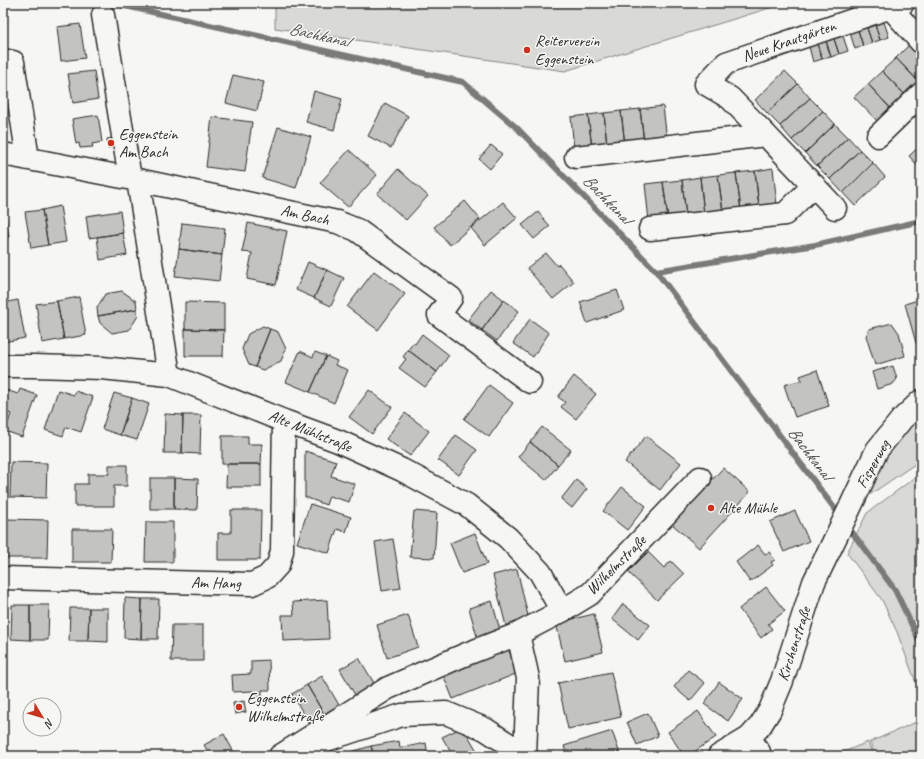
<svg xmlns="http://www.w3.org/2000/svg" width="924" height="759" font-family="Caveat,sans-serif">
	<rect width="100%" height="100%" fill="#f6f6f2"/>
	<filter id="ink" filterUnits="userSpaceOnUse"><feTurbulence type="fractalNoise" baseFrequency=".025" numOctaves="2"/><feDisplacementMap in="SourceGraphic" scale="8" xChannelSelector="R" yChannelSelector="G"/><feConvolveMatrix kernelMatrix="1 2 1 2 8 2 1 2 1" color-interpolation-filters="sRGB"/></filter>
	<g filter="url(#ink)">
		<path fill="#d9d9d5" stroke="#828280" d="M275,3H786L565,71L275,28Z
			M921,413V460L868,496L866,495L878,469L895,441Z
			M921,473V696L897,632L882,600L847,553L867,513Z
			M921,720V756H875L870,742Z
			M868,742L873,756H833Z"/>
		<g fill="none" stroke-linecap="round" stroke-linejoin="round">
			<path stroke="#7a7a78" stroke-width="6" d="M112,3L463,82L517,128L656,271L841,517
				M656,271L815,245L921,221
				M846,524L895,590L921,644"/>
		</g>
		<path fill="#c3c3c0" stroke="#2b2b2b" d="M884,22L889,37L880,40L875,25Z
			M80,24L85,58L61,61L57,27Z
			M875,25L880,40L872,43L867,28Z
			M867,28L872,43L863,46L858,30Z
			M858,30L863,46L855,49L850,33Z
			M843,36L848,51L839,54L834,39Z
			M834,39L839,54L831,57L826,41Z
			M826,41L831,57L822,59L817,44Z
			M817,44L822,59L813,62L809,47Z
			M910,44L921,56V84L896,58Z
			M896,58L921,84L908,98L882,71Z
			M94,71L98,99L73,103L68,74Z
			M785,71L798,84L767,113L755,100Z
			M882,71L908,98L893,111L868,84Z
			M233,75L264,82L257,111L226,103Z
			M798,84L810,98L780,126L767,113Z
			M868,84L893,111L880,124L854,97Z
			M314,91L342,99L334,130L306,122Z
			M3,94L8,95L3,121Z
			M810,98L823,111L792,140L780,126Z
			M385,103L408,116L391,148L368,136Z
			M663,106L667,140L644,142L640,109Z
			M640,109L644,142L625,145L621,111Z
			M621,111L625,145L607,146L604,113Z
			M823,111L835,124L805,153L792,140Z
			M604,113L607,146L592,148L588,115Z
			M98,115L102,142L92,144L93,147L80,148L79,143L76,144L72,119Z
			M588,115L592,148L574,150L571,117Z
			M212,117L252,122L245,172L206,167Z
			M835,124L848,137L817,166L805,153Z
			M278,127L311,137L296,188L262,178Z
			M848,137L860,150L830,179L817,166Z
			M113,138L115,147L108,148L107,139Z
			M491,145L502,154L490,169L479,159Z
			M921,145V169L909,156Z
			M349,150L377,175L348,207L320,183Z
			M860,150L873,163L843,193L830,179Z
			M873,163L885,177L855,206L843,193Z
			M773,168L777,205L759,207L755,171Z
			M398,169L428,196L406,220L377,194Z
			M755,171L759,207L741,210L736,173Z
			M736,173L741,210L723,212L718,175Z
			M718,175L723,212L704,214L700,177Z
			M700,177L704,214L686,216L682,180Z
			M682,180L686,216L668,219L663,182Z
			M663,182L668,219L649,221L645,184Z
			M3,198L9,237L3,238Z
			M465,201L480,219L450,245L434,227Z
			M503,202L517,218L485,245L471,228Z
			M60,206L66,242L48,245L42,210Z
			M42,210L48,245L31,248L25,212Z
			M120,211L123,233L89,238L86,216Z
			M538,212L550,226L534,239L522,225Z
			M182,223L225,228L222,255L179,249Z
			M248,223L287,231L276,285L247,279L252,253L242,252Z
			M123,233L127,255L100,260L97,237Z
			M179,249L222,255L219,281L175,276Z
			M546,253L557,266L559,264L574,282L553,299L527,268Z
			M308,262L327,270L314,298L296,290Z
			M327,270L344,278L331,306L314,298Z
			M374,271L405,294L378,330L347,307Z
			M491,290L504,300L482,330L468,320Z
			M617,290L624,310L587,323L580,302Z
			M122,291L136,301L137,309L98,316L97,308L105,294Z
			M79,297L86,335L64,339L57,301Z
			M921,299V341L916,343L905,304Z
			M18,300L25,338L3,342V303Z
			M504,300L519,311L497,341L482,330Z
			M57,301L64,339L42,343L36,304Z
			M185,302L224,303V330L185,329Z
			M137,309L138,316L129,330L112,333L100,323L98,316Z
			M530,319L549,333L533,357L513,343Z
			M892,323L899,333L905,356L875,365L866,336L869,329Z
			M263,326L270,329L255,367L249,365L242,349L248,334Z
			M185,329L224,330L223,356H185Z
			M270,329L278,332L286,349L281,361L263,370L255,367Z
			M422,334L449,355L437,372L408,350L413,343L415,344Z
			M408,350L437,372L425,387L399,368L406,359L403,357Z
			M300,351L313,357L315,352L326,356L310,392L286,382Z
			M326,356L337,361L335,365L348,370L334,403L310,392Z
			M893,366L897,379L893,384L877,389L872,372Z
			M817,370L829,406L795,417L784,385L802,380L800,376Z
			M574,376L596,394L576,419L561,407L565,402L558,397Z
			M489,385L513,403L489,437L464,419Z
			M3,389L18,394L20,389L37,395L22,437L5,431L11,414L3,411Z
			M58,390L74,395L75,391L93,397L81,432L66,427L63,436L45,430Z
			M369,390L392,407L372,434L349,417Z
			M114,393L132,398L120,435L102,429Z
			M132,398L149,404L137,440L120,435Z
			M405,413L429,431L410,456L386,439Z
			M165,414L183,415L182,453H164Z
			M183,415H201L200,454L182,453Z
			M542,427L571,450L558,465L530,442Z
			M456,435L477,450L459,475L438,460Z
			M222,436H248V444H262L261,464H222Z
			M646,436L681,463L660,490L625,462Z
			M530,442L558,465L546,480L518,457Z
			M305,451L336,461L331,476L355,484L349,502L329,496L326,505L305,497Z
			M11,462L47,463L46,498L10,497Z
			M227,464H261V487H226Z
			M109,465H127V486H114V506H75V484H88V474H109Z
			M723,468L750,492L699,548L672,524Z
			M150,478H174V509H150Z
			M174,478L198,479L197,510L174,509Z
			M576,480L587,489L572,508L561,499Z
			M622,487L646,506L627,530L603,511Z
			M310,504L351,517L346,532L337,529L329,553L297,543Z
			M231,510H261L260,560H218V533H231Z
			M414,511L437,513L434,558L410,557Z
			M795,511L809,541L784,552L770,522Z
			M6,519L48,520L47,558H5Z
			M146,522H173V562H145Z
			M72,529H112L111,562H72Z
			M475,533L487,564L462,573L450,543Z
			M393,539L401,588L382,591L375,542Z
			M758,545L765,554L769,552L775,560L771,562L773,565L750,582L736,562Z
			M648,552L664,568L671,561L684,574L657,600L628,572Z
			M517,569L529,620L506,626L493,575Z
			M766,587L785,611L768,624L772,629L761,638L739,609Z
			M125,598L142,599L141,639L124,638Z
			M142,599H159L158,639H141Z
			M327,600L329,639L283,641L282,615H294L293,602Z
			M492,601L501,634L478,640L469,608Z
			M623,604L650,625L638,640L612,619Z
			M12,605H30V640L11,639Z
			M30,605H49L48,640H30Z
			M70,608H89L88,641H69Z
			M89,608H108V642L88,641Z
			M594,614L603,652L565,661L556,623Z
			M408,615L418,647L387,658L377,625Z
			M172,625H203V661H171Z
			M507,646L518,673L453,699L442,672Z
			M359,658L374,683L355,695L340,669Z
			M269,660L270,690H262V698H253V691L233,692L232,675L251,674V661Z
			M688,670L705,683L690,701L674,687Z
			M611,672L621,717L568,729L558,683Z
			M322,676L339,705L324,714L307,685Z
			M719,682L743,699L728,721L704,704Z
			M307,685L324,714L309,723L292,694Z
			M244,701L246,712L235,714L233,703Z
			M698,711L716,737L688,756H684L668,732Z
			M648,713L658,736L637,745L627,722Z
			M463,727L480,756H453L442,737Z
			M612,731L620,754L616,756H567L564,746Z
			M224,734L236,756H201L200,754L207,750L204,745Z
			M399,741L400,748L426,743L428,756H374L371,746Z
			M371,746L374,756H338Z
			M7,751L21,756H6Z"/>
		<g fill="none" stroke-linecap="round" stroke-linejoin="round">
			<defs>
				<path id="minor" d="M891,8L921,42
					M103,15L130,178
					M3,60L13,62L28,159
					M878,136L921,94
					M3,154L138,180
					M576,157L766,135
					M835,208L766,135L730,98L706,84L726,63L903,3
					M650,229L785,214L814,185
					M3,366H33L102,368L169,375L284,421L338,441L402,470L467,505L508,538L540,572L562,611
					M169,375L138,180L337,222L357,230L451,298L439,315L530,382
					M3,578L252,584L267,577L278,565L282,551L284,421
					M749,738L759,752L760,756
					M314,744L402,715L446,713L485,729L525,755V756
					M280,756L388,688L464,655L518,634
					M527,756L525,755L528,678L518,634L562,611L590,594L700,478
					M719,756L749,738L760,726L770,710L782,681L814,582L847,514L877,450L902,419L921,401"/>
			</defs>
			<use href="#minor" stroke="#2b2b2b" stroke-width="25"/>
			<use href="#minor" stroke="#f6f6f2" stroke-width="22"/>
		</g>
	</g>
	<g fill="#c8321e" stroke="#f6f6f2" stroke-width="1.5">
		<circle cx="527" cy="50" r="4"/>
		<circle cx="111" cy="143" r="4"/>
		<circle cx="711" cy="508" r="4"/>
		<circle cx="239" cy="707" r="4"/>
	</g>
	<g text-anchor="middle" dominant-baseline="central" stroke-width="3" stroke-linejoin="round" paint-order="stroke">
		<g font-size="16" fill="#2b2b2b" stroke="#f6f6f2" text-anchor="start">
			<text x="535" y="41">Reiterverein<tspan x="535" dy="18">Eggenstein</tspan></text>
			<text x="119" y="134">Eggenstein<tspan x="119" dy="18">Am Bach</tspan></text>
			<text x="719" y="508">Alte Mühle</text>
			<text x="247" y="698">Eggenstein<tspan x="247" dy="18">Wilhelmstraße</tspan></text>
		</g>
		<g font-size="16" fill="#2b2b2b" stroke="#f6f6f2">
			<text transform="translate(789 41) rotate(-19)">Neue Krautgärten</text>
			<text transform="translate(305 215) rotate(12)">Am Bach</text>
			<text transform="translate(310 431) rotate(22)">Alte Mühlstraße</text>
			<text transform="translate(873 464) rotate(-61)">Fisperweg</text>
			<text transform="translate(616 565) rotate(-45)">Wilhelmstraße</text>
			<text transform="translate(216 583) rotate(1)">Am Hang</text>
			<text transform="translate(794 644) rotate(-72)">Kirchenstraße</text>
		</g>
		<g font-size="17" font-style="italic" fill="#525251" stroke="#f6f6f2">
			<text transform="translate(319 35) rotate(13)">Bachkanal</text>
			<text transform="translate(607 199) rotate(46)">Bachkanal</text>
			<text transform="translate(810 453) rotate(53)">Bachkanal</text>
		</g>
	</g>
	<rect width="924" height="759" fill="none" stroke="#f6f6f2" stroke-width="16"/>
	<rect x="8" y="8" width="908" height="743" fill="none" stroke="#2b2b2b" stroke-width="1.5" filter="url(#ink)"/>
	<g transform="translate(42 717) rotate(128)"><circle r="19" fill="#f6f6f2" stroke="#a5a5a2"/>
	<path d="M0-3L7 15L0 10L-7 15Z" fill="#c8321e"/>
	<text y="-6" font-size="11" font-weight="bold" text-anchor="middle" fill="#2b2b2b">N</text>
	</g>
</svg>
